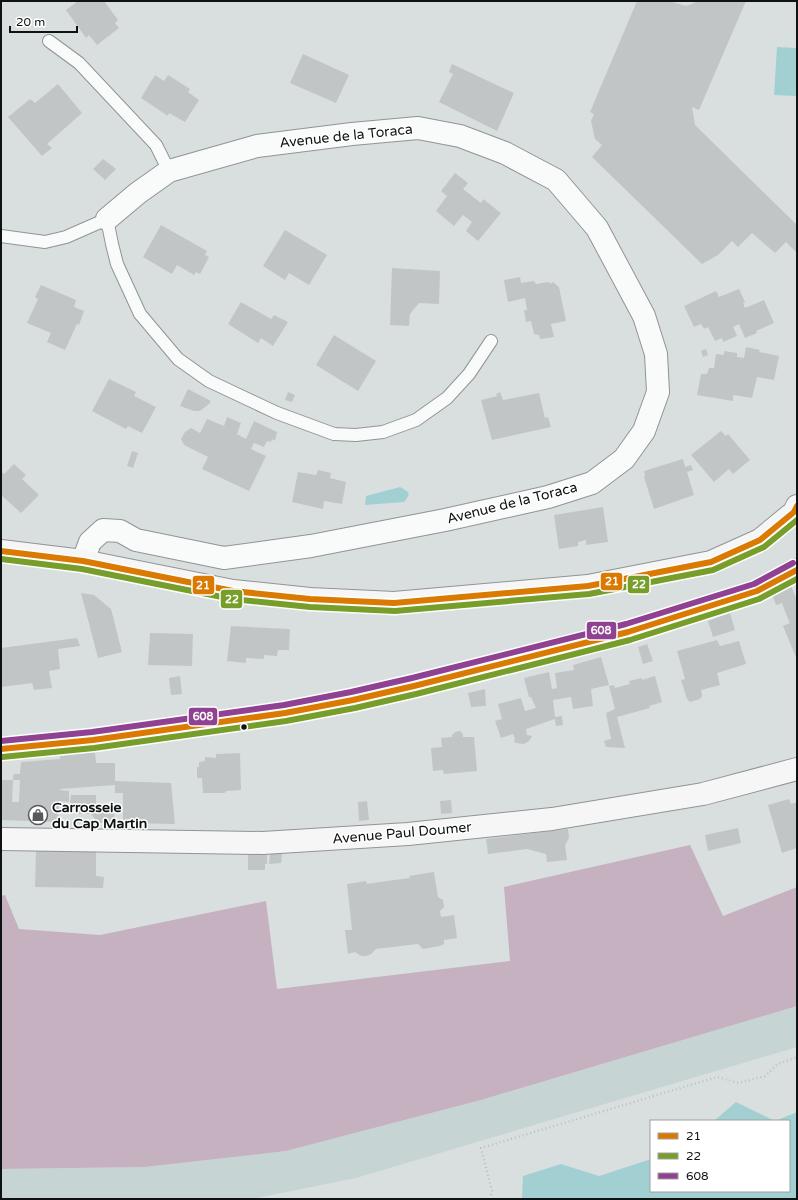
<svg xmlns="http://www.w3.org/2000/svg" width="798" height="1200" font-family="'Varela Round',sans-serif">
	<rect width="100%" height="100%" fill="#d9dfdf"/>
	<path fill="#c7d4d4" d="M797,1006V1047L356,1178L251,1199H1V1169L145,1167L286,1151L481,1100Z"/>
	<path fill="#c6b1c1" d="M690,845L723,916L797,887V1006L481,1100L286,1151L145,1167L1,1169V896L5,895L19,929L100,935L266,901L277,989L510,961L504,887Z"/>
	<path fill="#a2d0d2" d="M777,47L797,48L796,96L774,95Z
		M400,487L407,491L409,494L407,498L404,502L365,505L366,496Z
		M736,1102L775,1121L797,1112V1199H522L523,1176L561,1164L599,1176L651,1159V1191H789V1121H714Z"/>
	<path fill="#c1c5c5" d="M78,1H104L118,20L115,23L119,28L97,45L89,35L86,38L66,10Z
		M637,1H669L686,6L699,1H746L699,110L692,107L695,125L797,225V253L786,242L775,253L752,233L738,247L732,241L718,255L702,264L592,157L602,145L595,139L591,121L594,114L590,112Z
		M303,54L349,75L336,103L290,83Z
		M452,64L514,93L497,131L439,102L453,74L449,72Z
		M155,75L164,81L168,75L190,89L188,92L199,100L185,122L169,113L168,116L141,98Z
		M58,84L82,113L47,144L52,148L42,156L8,117L30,99L35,103Z
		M103,159L116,169L105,180L93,169Z
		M455,173L468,183L463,189L481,203L483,199L501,213L478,241L466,231L472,222L463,215L454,226L436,211L447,196L441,191Z
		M161,225L207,251L205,255L209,257L200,274L196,272L194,275L177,265L172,274L143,257Z
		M285,230L327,255L309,285L289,273L285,280L263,266Z
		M392,268L440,271L439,304L419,303L410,314L409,326L390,325Z
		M520,277L521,283L534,281L536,284L549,282L550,284L553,282L559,287L566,321L551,324L554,337L540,339L539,335L534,334L531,321L526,322L524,310H527L525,298L508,302L504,280Z
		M41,285L76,300L74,307L84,311L79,325L77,324L65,350L47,342L51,333L27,323L38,299L35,297Z
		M739,289L745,302L743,303L745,308L764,300L774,323L756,331L757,333L745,338L739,324L733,327L737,336L723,342L722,338L715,341L708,327L704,329L701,324L694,327L684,306L716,291L719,297Z
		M241,302L271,319L274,315L288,322L273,346L261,338L258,343L228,324Z
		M334,335L376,361L358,391L316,365Z
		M746,347L760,350L759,352L779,356L774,380L757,377L752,398L733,395V401L697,395L701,374H707L709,368H714L716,354L724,355V351L737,353V357L744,358Z
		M706,349L708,355L703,357L701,351Z
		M109,379L136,392L134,396L156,407L142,433L128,426L126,429L92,411Z
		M188,389L211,401L209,404L200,411H194L180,406Z
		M288,392L295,395L292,402L285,400Z
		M500,392L503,400L539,393L545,418L548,417L551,427L492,440L481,400L497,396L496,394Z
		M227,417L241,423L237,434L246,439L254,421L277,432L275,441L272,439L271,442L267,441L264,447L254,443L251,449L266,456L249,491L202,469L208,457L184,445L181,439L185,432L191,428L200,433L207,419L224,426Z
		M721,431L726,436L728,434L750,460L733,474L729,469L714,482L691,455Z
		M132,451L138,453L133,468L127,466Z
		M683,459L685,467L691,465L693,470L687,472L694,495L654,509L644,477L645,476L644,471Z
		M14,464L26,475L22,479L39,495L21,513L1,495V472L4,474Z
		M318,470L331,473L330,478L346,482L342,504L324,501L323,509L292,502L298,472L316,475Z
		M603,507L608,542L586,545V540L578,542V546L559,549L554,515Z
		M791,586L797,600V660L783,626L790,623L788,619L782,603L776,605L772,595Z
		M81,593L94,595L111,609L122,652L98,658Z
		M730,613L735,630L713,637L708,621Z
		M231,626L289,629L290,630L289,650H278L277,656L264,655V659L246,658V663L227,661Z
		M150,633L193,634L192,666L148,665Z
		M77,638L80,646L58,649L60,669L49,671L52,688L34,690L32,683L1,687V648Z
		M717,640L720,646L739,641L746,664L717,673L720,685L701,690L702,696L700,699L690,702L687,699L681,680L685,679L677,651Z
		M647,644L653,661L643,664L638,647Z
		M601,657L609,685L591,689L593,706L573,709L571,697L553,700L555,717L562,716L563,725L556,726L555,719L526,729L527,735L532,736L529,741L524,744L516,743L514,742L515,739L513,734L501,738L495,721L502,719L498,704L521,698L525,711L536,708L531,697H529L524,678L549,672L552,689L557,688L555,673L574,670L573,665Z
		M180,676L182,694L171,695L169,678Z
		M655,676L662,702L649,706L650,708L617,717L625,748L606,747L604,741L611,739L606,713L615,709L609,686L614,685L615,688L630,684L629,681L642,678V680Z
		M485,689L486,706L471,707L468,693Z
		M460,731L463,734V737H474L477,771L444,774L443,770L433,771L431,748L442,747L441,738L452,737V735L455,732Z
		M95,752L96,763H115V781L171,783L175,824L123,823V793H115V785L60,789V790L69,791V802L59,801L58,822L1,820V780H13L12,802H19L20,780H13V778L14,774H20L21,762L60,759V756Z
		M240,753L241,790L226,791L225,793H203L202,778H197V767H199V762L205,761V757L216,758V754Z
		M71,795H96V806L102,812H114L115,823H98L91,814H79L70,803Z
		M789,799L791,804L797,802V848L782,853L768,805Z
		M451,800L452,813L441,814L440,801Z
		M367,801L369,820L359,821L358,802Z
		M738,828L741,843L708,851L705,835Z
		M568,829L569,838L565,845L567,860L547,862L546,854L527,849L488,854L486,839Z
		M36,851L96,852V876L104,877L103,888L35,887Z
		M248,853H267V864H265V870H248Z
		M270,853H282L281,863L269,864Z
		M434,872L438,897L443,900L444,907L440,911L441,917L454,915L457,938L444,940V944L440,946L423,949L418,944L376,949L371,954L366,956H361L355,952L348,954L345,930H352L347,884L366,881L367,884L387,881L410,878L409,876Z"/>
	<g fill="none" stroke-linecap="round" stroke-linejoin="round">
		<defs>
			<path id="service" d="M49,41L79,63L156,145L169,171
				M1,236L45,242L66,237L107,219L112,244L117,264L140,314L178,359L209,381L277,413L334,434L356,435L383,432L416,420L447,398L469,374L491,341"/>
			<path id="minor" d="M83,561L90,542L103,530L120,531L136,540L224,558L311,546L445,520L548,497L592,483L624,459L644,431L658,392L656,354L644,316L597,228L556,180L505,153L460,136L418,128L352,134L257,146L169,171L138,193L107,219"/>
			<path id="secondary" d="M1,551L83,561L233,591L310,599L394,603L588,586L711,562L760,540L794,512L797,506
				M1,839L263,843L408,834L552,819L703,794L797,769"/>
			<path id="primary" d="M1,749L93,740L285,713L353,700L414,686L628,632L757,591L797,570"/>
		</defs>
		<use href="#service" stroke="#909494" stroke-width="14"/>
		<use href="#minor" stroke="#909494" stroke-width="24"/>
		<use href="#secondary" stroke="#909494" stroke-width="24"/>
		<use href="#primary" stroke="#b8bbbb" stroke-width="24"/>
		<path stroke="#bdbfbf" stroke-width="2.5" stroke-dasharray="1 3" stroke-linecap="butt" d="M490,1199L492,1191L481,1148L717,1077L739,1083L765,1076L778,1064L797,1057"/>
		<use href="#service" stroke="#f9fafa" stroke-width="12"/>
		<use href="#minor" stroke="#f9fafa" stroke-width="22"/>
		<use href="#secondary" stroke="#f7f6f7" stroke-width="22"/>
		<use href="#primary" stroke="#f5f2f4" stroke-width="22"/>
		<defs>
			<path id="bus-1" d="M1,551L83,561L233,591L310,599L394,603L588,586L711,562L760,540L794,512L797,506
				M1,749L93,740L285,713L353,700L414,686L628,632L757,591L797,570"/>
			<path id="bus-2" d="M1,559L82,569L232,599L310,607L395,611L589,594L713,570L764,547L797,520
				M2,757L94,748L286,721L355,708L416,694L630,640L759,599L797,579"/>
			<path id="bus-3" d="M1,741L92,732L284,705L351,692L412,678L626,624L754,584L793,563"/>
		</defs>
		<use href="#bus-1" stroke="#fff" stroke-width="9"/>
		<use href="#bus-2" stroke="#fff" stroke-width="9"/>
		<use href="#bus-3" stroke="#fff" stroke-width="9"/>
		<use href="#bus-1" stroke="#db7a03" stroke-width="6"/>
		<use href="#bus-2" stroke="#779e2a" stroke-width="6"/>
		<use href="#bus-3" stroke="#904292" stroke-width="6"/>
	</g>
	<defs>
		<symbol id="shop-ring" viewBox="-11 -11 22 22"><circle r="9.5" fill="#fff" stroke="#565a5a" stroke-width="1.5"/><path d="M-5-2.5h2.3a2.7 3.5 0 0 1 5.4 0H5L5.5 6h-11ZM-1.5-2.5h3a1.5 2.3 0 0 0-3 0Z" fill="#565a5a"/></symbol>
	</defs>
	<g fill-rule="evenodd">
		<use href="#shop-ring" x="27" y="804" width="22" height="22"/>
	</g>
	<circle fill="#0f1212" stroke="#fff" stroke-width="1.5" cx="244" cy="727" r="3.5"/>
	<g text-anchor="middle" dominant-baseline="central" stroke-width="3" stroke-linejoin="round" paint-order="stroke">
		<g font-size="14" fill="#0f1212" stroke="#fff">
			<text transform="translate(346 136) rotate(-6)">Avenue de la Toraca</text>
			<text transform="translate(512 503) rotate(-14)">Avenue de la Toraca</text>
			<text transform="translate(402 833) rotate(-5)">Avenue Paul Doumer</text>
		</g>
		<g font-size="14" font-weight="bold" fill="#0f1212" stroke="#fff" text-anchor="start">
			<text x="52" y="807">Carrosseie<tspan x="52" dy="16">du Cap Martin</tspan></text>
		</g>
	</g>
	<g stroke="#fff" stroke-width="1.5">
		<rect x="600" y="572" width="23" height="19" rx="4" fill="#db7a03"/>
		<rect x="627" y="575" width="23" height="19" rx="4" fill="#779e2a"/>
		<rect x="192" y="575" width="23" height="20" rx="4" fill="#db7a03"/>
		<rect x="220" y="589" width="23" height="20" rx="4" fill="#779e2a"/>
		<rect x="586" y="621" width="31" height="19" rx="4" fill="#904292"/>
		<rect x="188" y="707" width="30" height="19" rx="4" fill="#904292"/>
	</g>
	<g font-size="11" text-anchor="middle" font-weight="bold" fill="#fff">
		<text x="612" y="585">21</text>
		<text x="639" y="588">22</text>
		<text x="203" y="589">21</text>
		<text x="232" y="603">22</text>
		<text x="601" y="634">608</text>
		<text x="203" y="720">608</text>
	</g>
	<rect width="798" height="1200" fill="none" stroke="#0f1212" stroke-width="4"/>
	<rect x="650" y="1120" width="140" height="72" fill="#ffffff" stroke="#9fa0a0"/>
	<rect x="658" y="1133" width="20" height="6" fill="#db7a03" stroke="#9fa0a0"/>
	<text x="686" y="1140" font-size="12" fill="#0f1212">21</text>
	<rect x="658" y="1153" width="20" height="6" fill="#779e2a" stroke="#9fa0a0"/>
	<text x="686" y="1160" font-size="12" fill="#0f1212">22</text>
	<rect x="658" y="1173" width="20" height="6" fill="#904292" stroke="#9fa0a0"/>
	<text x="686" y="1180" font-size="12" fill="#0f1212">608</text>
	<path d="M10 26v6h67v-6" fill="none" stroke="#0f1212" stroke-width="2"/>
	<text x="16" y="26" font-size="12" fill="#0f1212" stroke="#ffffff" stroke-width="3" paint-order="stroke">20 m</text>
</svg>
